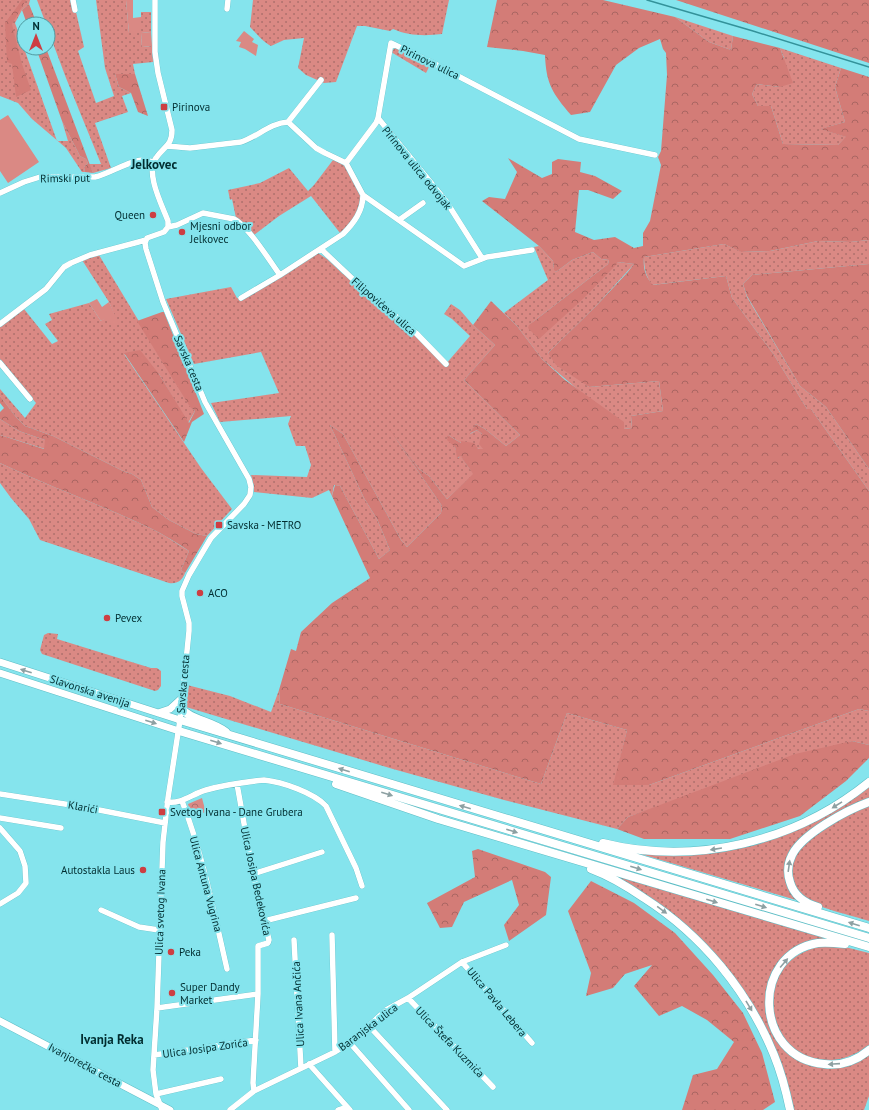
<svg xmlns="http://www.w3.org/2000/svg" width="869" height="1110" font-family="'PT Sans',sans-serif">
	<defs>
		<pattern id="grass-dots" width="8" height="8" patternUnits="userSpaceOnUse"><rect width="8" height="8" fill="#da8984"/><path d="M2 2h.1M6 6h.1" fill="none" stroke="#ae706c" stroke-width="1.8" stroke-linecap="round"/></pattern>
		<pattern id="forest-crowns" width="20" height="18" patternUnits="userSpaceOnUse"><rect width="20" height="18" fill="#d37c77"/><path d="M2 6a3 3 0 1 1 6 0M12 15a3 3 0 1 1 6 0" fill="none" stroke="#a96662"/></pattern>
		<pattern id="park-crowns" width="20" height="18" patternUnits="userSpaceOnUse"><rect width="20" height="18" fill="#da8984"/><path d="M2 6a3 3 0 1 1 6 0M12 15a3 3 0 1 1 6 0" fill="none" stroke="#ae706c"/></pattern>
	</defs>
	<rect width="100%" height="100%" fill="#85e4ed"/>
	<path fill="url(#grass-dots)" d="M0,0H30L29,4L22,10L15,23L57,141H68L62,121L80,156L86,159L88,163L84,167L85,172H82L66,148L32,119L18,103L0,96Z
		M37,0H71L76,12L84,47L78,51L96,103L114,96L105,68L96,0H126L129,33H141L142,47L152,46L153,62L133,64L135,74H115L119,87L131,93L122,96L128,112L95,123L111,168L93,173L89,164H101L66,78L48,30V24H46Z
		M253,0H449L442,34C425,36 409,36 393,29L390,31L365,26H357L336,82L324,83L306,75L298,68L304,38L284,40L271,46C262,41 257,34 250,27Z
		M141,12H151V33L141,32Z
		M675,17L733,36L731,50L709,42Z
		M395,48L431,63L426,73L391,52Z
		M780,48L841,68L835,87L845,122L821,129L847,137L838,145L783,144L771,106H758L752,94L757,84L780,87L784,58Z
		M333,160C347,166 345,166 353,178C355,183 358,188 360,192C365,208 351,224 340,233L311,196L279,216L254,235L236,218L232,199L230,200L228,190L260,183L289,168L308,191L314,185Z
		M869,240V264L752,275L743,284L747,297L800,386L826,407L869,469V491L811,409H807L774,355L732,298L726,276L652,285C646,276 644,269 644,257L724,244L742,252L770,251L818,241L850,242Z
		M539,246L553,261L554,269L556,272L572,260L593,252L601,259L609,260L608,264L529,325L618,262L634,264L596,306L548,353L589,387L659,381L663,411L631,416L632,428L624,429L542,359L517,326L504,313L548,280L534,247Z
		M318,253L327,259L343,274H345L401,322L445,365L470,336L452,319L444,314L451,304L460,310L473,325L495,345L464,380L520,435L506,446L485,429L476,424L470,434L477,430L482,434L483,449C470,450 458,441 448,435L455,447L458,458L461,455C464,463 469,467 474,474L447,499L429,476L419,469L394,436L442,506L441,513L407,547L401,540L343,434L330,425L364,498L377,519L390,550L379,559L340,486L334,485L332,496L329,490L312,498L254,492V486L251,475L307,477L311,465L305,446H296L288,424L291,416L220,422L211,403L279,393L261,352L194,364L166,299L231,287L237,298L241,299Z
		M99,255L190,406L195,411L188,423L159,374L124,354L201,468L232,509L207,536L196,534L169,520L152,507L141,480L132,474L125,472L53,436L25,426L16,417L0,396V389L25,418L36,403L0,359V326L24,309L52,344L58,341L45,324L52,320L49,314L89,303L101,321L106,317L118,324L109,302L82,260Z
		M0,419L19,431L45,440V449L0,435Z
		M0,463C50,487 102,505 152,529C165,535 177,544 189,551L181,570L185,573C182,581 177,584 169,583L40,540L29,519L11,498L0,483Z
		M48,633L58,634L57,639L151,668H157L161,671V686L158,690L155,691L42,654L40,650L44,635Z
		M187,685L230,696L271,712L279,690L280,704L541,784L567,713L627,730L614,785H649L859,709L869,711V745L852,741L628,817L617,829L504,800L393,769L186,707Z
		M869,786V799C848,809 787,836 786,862C785,872 796,889 796,900L634,852L753,844Z
		M869,805V921C854,916 813,907 803,897C797,891 794,883 792,875C791,869 792,860 795,854C808,833 847,816 869,805Z
		M609,873L826,938C822,940 816,940 812,941C802,944 781,960 775,968C769,977 766,989 765,1000C764,1036 792,1067 829,1068C837,1068 860,1058 869,1054V1096L864,1110H793L776,1054L712,951Z
		M822,946H841L869,953V1045C839,1069 796,1066 778,1029C773,1020 773,1010 773,999C773,996 773,991 774,987C779,964 801,950 822,946Z"/>
	<path fill="url(#forest-crowns)" d="M22,0H26L12,24L22,64L31,90L16,97L12,64L7,62L5,23Z
		M497,0H603L675,17L709,42L731,50L733,36L780,48L793,83L780,87L757,84L752,94L758,106H771L783,144L838,145L846,137L820,129L845,122L835,87L841,68L869,77V240L850,242L818,241L770,251L741,252L724,244L644,257C643,268 645,276 653,285L726,276L732,298L774,355L807,409H811L869,491V711L859,709L649,785H613L627,730L567,713L541,784L280,704L279,690L291,649L296,651L301,632L332,603L370,578L332,496L335,485L340,486L379,559L390,550L377,519L364,498L330,425L343,434L401,540L407,547L441,513L442,506L387,426L419,469L429,476L447,499L473,474C469,467 464,463 461,456L457,458L455,447L447,440L448,435L461,443V441L474,443L478,449H483L479,444L482,434L477,430L469,434L476,424L485,429L506,446L520,435L464,380L495,345L473,325L491,301L517,326L542,359L565,380L624,422V429L632,428L631,416L663,411L659,381L589,387L556,365L548,353L596,306L627,273L634,264L618,262L616,265L584,298L539,339L528,328L529,325L608,264L609,260L601,259L593,252L572,260L556,272L554,270L553,261L539,246L482,201L489,197L505,199L517,172L508,158L542,178L552,174V162L558,159L581,162L580,172L595,176L622,191L613,199L588,190H579L575,232L594,240L615,237L634,248L643,246V233L650,221L661,165L658,157L661,151L667,75L666,53L663,49L660,39L639,48L616,65L590,112L571,115C553,94 546,84 545,55L523,51L487,47Z
		M676,0H869V63Z
		M29,4L37,24H27L22,10Z
		M36,48H46L93,173L85,172L84,167L88,163L86,159L80,156L62,121Z
		M115,74H135L148,116L138,112L131,93L119,87Z
		M869,264V469L826,407L800,386L747,296L743,284L752,275Z
		M162,312H164L204,414L192,422L184,442L124,353L140,350L159,374L189,423L195,411L190,407L137,321Z
		M0,396L16,417L25,426L53,436L125,472L132,474L141,480L152,507L169,520L196,534L207,536L185,573L181,570L189,551C177,543 164,535 152,529C102,505 50,487 0,463V435L44,449L45,440L19,431L0,419V412L4,408L0,403Z
		M852,741L869,745V758L846,781L800,816L730,839H644L617,829L628,817L795,754Z
		M478,849L545,872L551,877L546,915L509,941L504,925L519,905L512,880L464,902L452,927L440,928L427,903L475,877L472,851Z
		M591,881L634,903L675,933L713,975L743,1013L762,1053L775,1102L763,1110H682L693,1075L717,1069L734,1042L707,1020L682,1006L659,1016L634,986L652,965L625,974L613,988L586,996L591,973L568,911Z"/>
	<path fill="url(#park-crowns)" d="M202,798L206,813L197,812L191,815L188,804Z"/>
	<path fill="#da8984" d="M126,0H133V18L141,17V32L151,33L152,46L142,47L141,33H129Z
		M244,31L254,39L252,42L258,45L256,56L245,49L239,47L241,42L236,41Z
		M8,115L39,162L8,183L0,171V120Z
		M97,299L102,307L109,302L119,324L113,327L106,318L101,321L89,303Z"/>
	<g fill="none" stroke-linecap="round" stroke-linejoin="round">
		<path stroke="#33929a" stroke-width="1.5" d="M647,0L753,31L869,67"/>
		<defs>
			<path id="minor" d="M73,0L75,10
				M155,0V52L158,73L172,130C172,146 164,146 156,158C145,173 162,205 168,221V227L164,232L147,238L145,243L146,249L163,302L205,402L249,479L251,487L250,495L244,504L211,538L189,575L182,591V596L189,623V631L180,720L168,798L163,842L157,1008L153,1070L156,1094L162,1110
				M227,9L228,0
				M378,118L446,201L482,258
				M288,122L321,80
				M167,146L190,148L241,142C257,137 270,123 288,122L316,148L325,153L346,163L363,195L464,266L487,257L532,250
				M346,163L376,123L378,118L391,43L433,63L579,139L655,155
				M0,193L24,182L40,177H95C109,174 132,159 144,160C147,160 150,161 153,162
				M399,220L423,203
				M168,227L177,225L203,213L234,219C249,227 269,260 280,275L343,234C354,223 363,211 363,195
				M321,249L357,283L416,333L446,364
				M241,298L280,275
				M0,324L46,289L64,267L71,263L90,255L146,240
				M0,363L30,399
				M237,784L253,874L269,940L268,943L258,946V994L253,1083L254,1091
				M0,794L84,807L165,823
				M182,801C203,855 214,913 227,969
				M167,802C182,804 192,794 206,790C224,785 245,782 264,780C283,782 314,793 326,806L356,868L362,886
				M0,818L61,828
				M0,828L20,851L25,866L26,883L18,893L0,904
				M253,874L322,852
				M101,910L139,927L159,930
				M264,921L356,898
				M332,935L335,1052
				M294,940L301,1068
				M462,962L532,1043
				M408,998L493,1087
				M157,1008L258,994
				M369,1026L447,1110
				M350,1043L409,1110
				M154,1055L256,1040
				M309,1064L350,1110
				M156,1094L221,1079
				M230,1110L254,1091L335,1052L350,1043L386,1010L408,998L462,962L506,945
				M338,1110L347,1107"/>
			<path id="major" d="M0,662L180,720
				M0,673L179,731
				M158,713L170,709L182,698
				M0,1021L170,1110"/>
			<path id="highway" d="M181,708C190,720 213,721 226,732
				M180,720L869,928
				M179,731L869,938
				M336,784L438,819L869,947
				M603,843C695,866 795,842 869,782
				M591,869C610,876 628,887 644,898C702,935 748,991 774,1055C781,1072 786,1091 790,1110
				M818,907C804,903 794,896 790,882C787,873 788,863 792,855C802,834 847,810 869,802
				M845,944C836,943 827,942 818,943C750,954 754,1058 824,1064C840,1066 856,1061 869,1050"/>
		</defs>
		<use href="#minor" stroke="#5dbdc5" stroke-width="6"/>
		<use href="#major" stroke="#5dbdc5" stroke-width="8"/>
		<use href="#highway" stroke="#5dbdc5" stroke-width="9"/>
		<use href="#minor" stroke="#fff" stroke-width="5.5"/>
		<use href="#major" stroke="#fff" stroke-width="7"/>
		<use href="#highway" stroke="#fff" stroke-width="8"/>
	</g>
	<defs><path id="oneway-solid" d="M-6-.8H1V-3.2L6.5 0L1 3.2V.8H-6Z"/></defs>
	<g fill="#8da0a2">
		<use href="#oneway-solid" transform="translate(26 671) rotate(-162)"/>
		<use href="#oneway-solid" transform="translate(151 722) rotate(18)"/>
		<use href="#oneway-solid" transform="translate(216 742) rotate(17)"/>
		<use href="#oneway-solid" transform="translate(344 770) rotate(-163)"/>
		<use href="#oneway-solid" transform="translate(387 794) rotate(17)"/>
		<use href="#oneway-solid" transform="translate(837 805) rotate(148)"/>
		<use href="#oneway-solid" transform="translate(465 807) rotate(-164)"/>
		<use href="#oneway-solid" transform="translate(512 831) rotate(17)"/>
		<use href="#oneway-solid" transform="translate(716 849) rotate(171)"/>
		<use href="#oneway-solid" transform="translate(789 866) rotate(-82)"/>
		<use href="#oneway-solid" transform="translate(636 868) rotate(17)"/>
		<use href="#oneway-solid" transform="translate(712 901) rotate(17)"/>
		<use href="#oneway-solid" transform="translate(761 906) rotate(17)"/>
		<use href="#oneway-solid" transform="translate(662 910) rotate(36)"/>
		<use href="#oneway-solid" transform="translate(854 924) rotate(-163)"/>
		<use href="#oneway-solid" transform="translate(784 963) rotate(-50)"/>
		<use href="#oneway-solid" transform="translate(749 1006) rotate(59)"/>
		<use href="#oneway-solid" transform="translate(834 1064) rotate(176)"/>
	</g>
	<g fill="#cd3e42" stroke="#85e4ed" stroke-width="1.5">
		<rect x="160" y="103" width="8" height="8" rx="2"/>
		<circle cx="153" cy="215" r="4"/>
		<circle cx="182" cy="232" r="4"/>
		<rect x="215" y="521" width="8" height="8" rx="2"/>
		<circle cx="200" cy="593" r="4"/>
		<circle cx="107" cy="618" r="4"/>
		<rect x="158" y="808" width="8" height="8" rx="2"/>
		<circle cx="143" cy="870" r="4"/>
		<circle cx="171" cy="952" r="4"/>
		<circle cx="172" cy="993" r="4"/>
	</g>
	<g text-anchor="middle" dominant-baseline="central" stroke-width="4" stroke-linejoin="round" paint-order="stroke">
		<g font-size="11" fill="#012d30" stroke="#85e4ed">
			<text transform="translate(430 62) rotate(26)">Pirinova ulica</text>
			<text transform="translate(417 168) rotate(51)">Pirinova ulica odvojak</text>
			<text transform="translate(65 178) rotate(-1)">Rimski put</text>
			<text transform="translate(384 306) rotate(41)">Filipovićeva ulica</text>
			<text transform="translate(189 363) rotate(67)">Savska cesta</text>
			<text transform="translate(183 684) rotate(-85)">Savska cesta</text>
			<text transform="translate(90 691) rotate(18)">Slavonska avenija</text>
			<text transform="translate(83 807) rotate(10)">Klarići</text>
			<text transform="translate(256 881) rotate(78)">Ulica Josipa Bedekovića</text>
			<text transform="translate(206 884) rotate(75)">Ulica Antuna Vugrina</text>
			<text transform="translate(160 912) rotate(-88)">Ulica svetog Ivana</text>
			<text transform="translate(497 1002) rotate(50)">Ulica Pavla Lebera</text>
			<text transform="translate(298 1004) rotate(-93)">Ulica Ivana Ančića</text>
			<text transform="translate(368 1027) rotate(-37)">Baranjska ulica</text>
			<text transform="translate(450 1042) rotate(46)">Ulica Štefa Kuzmića</text>
			<text transform="translate(205 1048) rotate(-8)">Ulica Josipa Zorića</text>
			<text transform="translate(85 1065) rotate(28)">Ivanjorečka cesta</text>
		</g>
		<g font-size="11" fill="#012d30" stroke="#85e4ed" text-anchor="start">
			<text x="172" y="107">Pirinova</text>
			<text x="145" y="215" text-anchor="end">Queen</text>
			<text x="190" y="226">Mjesni odbor<tspan x="190" dy="13">Jelkovec</tspan></text>
			<text x="227" y="525">Savska - METRO</text>
			<text x="208" y="593">ACO</text>
			<text x="115" y="618">Pevex</text>
			<text x="170" y="812">Svetog Ivana - Dane Grubera</text>
			<text x="135" y="870" text-anchor="end">Autostakla Laus</text>
			<text x="179" y="952">Peka</text>
			<text x="180" y="987">Super Dandy<tspan x="180" dy="13">Market</tspan></text>
		</g>
		<g font-size="13" font-weight="bold" fill="#012d30" stroke="#85e4ed">
			<text x="154" y="164">Jelkovec</text>
			<text x="112" y="1039">Ivanja Reka</text>
		</g>
	</g>
	<g transform="translate(36 36)"><circle r="19" fill="#85e4ed" stroke="#509ba1"/>
	<path d="M0-3L7 15L0 10L-7 15Z" fill="#cd3e42"/>
	<text y="-6" font-size="11" font-weight="bold" text-anchor="middle" fill="#012d30">N</text>
	</g>
</svg>
